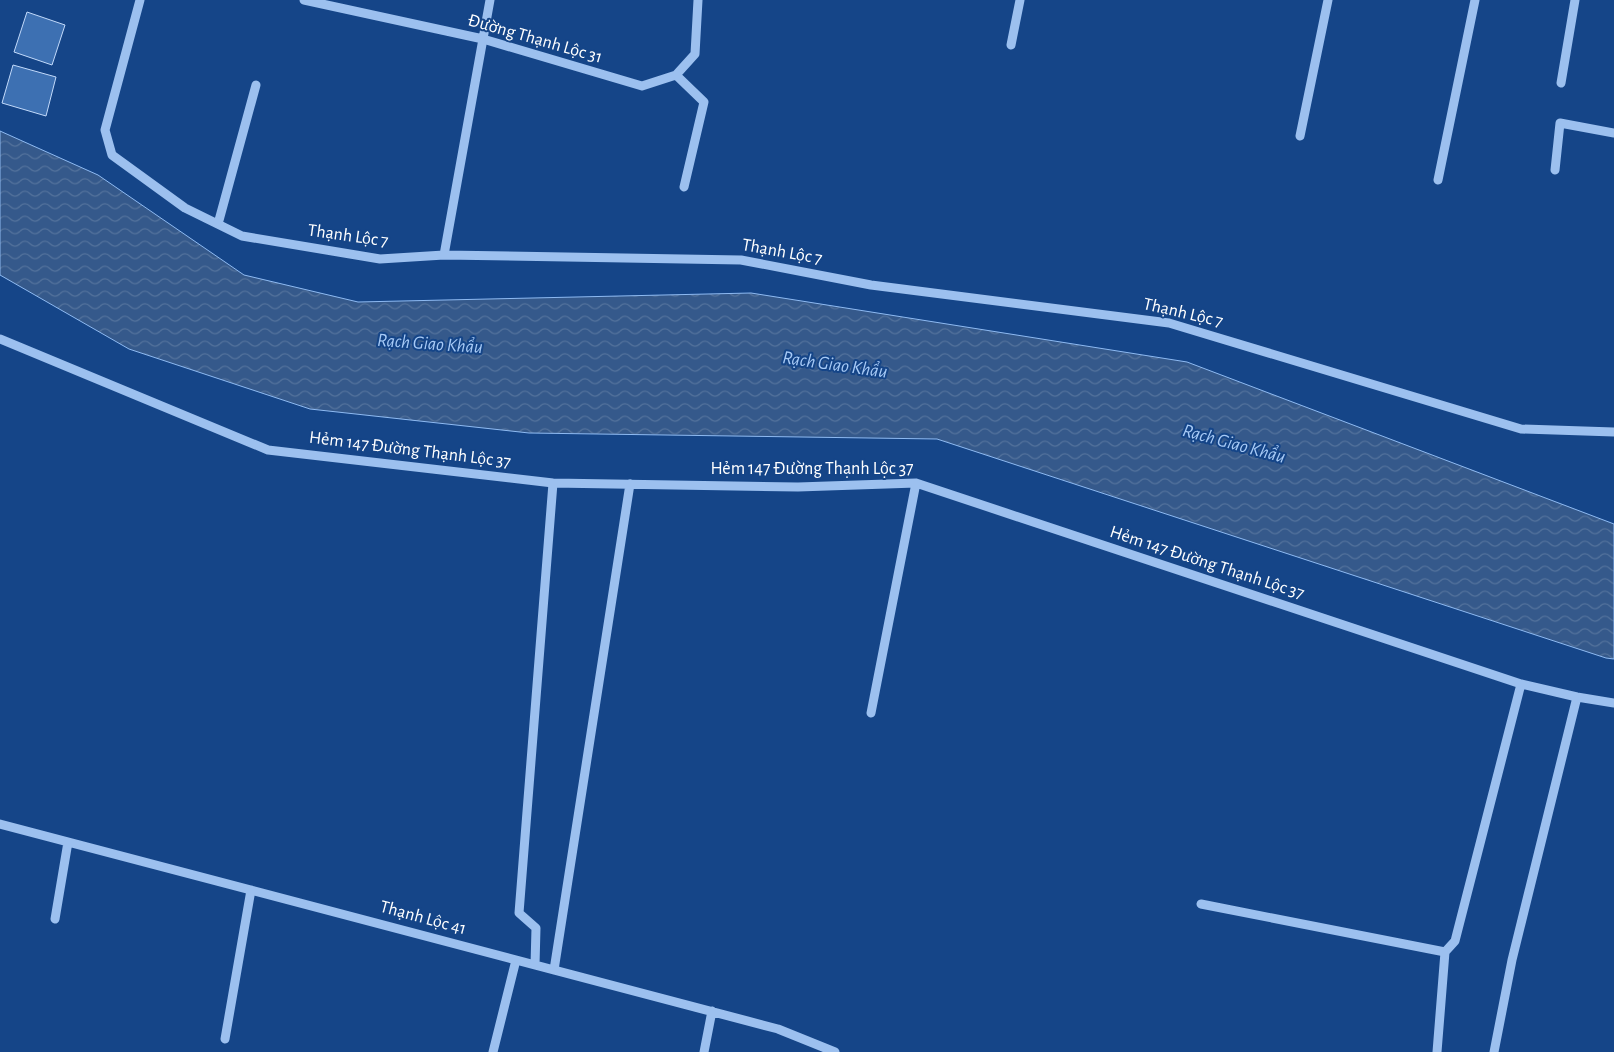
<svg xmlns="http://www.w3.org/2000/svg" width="1614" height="1052" font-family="'Alegreya Sans',sans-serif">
	<defs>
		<pattern id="water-waves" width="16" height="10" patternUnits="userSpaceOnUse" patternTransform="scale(1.25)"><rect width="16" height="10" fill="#35598b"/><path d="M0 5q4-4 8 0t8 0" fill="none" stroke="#53729c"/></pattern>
	</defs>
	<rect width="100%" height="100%" fill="#154588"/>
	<path fill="url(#water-waves)" stroke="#8ebaf2" d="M0,131L98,175L244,275L358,302L751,293L1187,362L1614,524V659L1606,658L937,439L529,433L310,409L129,349L0,275Z"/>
	<path fill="#3d70b2" stroke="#c2dafb" d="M27,12L65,25L52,65L14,52Z
		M13,65L56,77L46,116L2,103Z"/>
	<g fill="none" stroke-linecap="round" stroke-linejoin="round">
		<path stroke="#9cc0ef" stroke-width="9" d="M140,0L105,130L112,155L185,208L242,236L380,259L444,255L741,260L871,285L1169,323L1521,429L1614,432
			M304,0L483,39L642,86L676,75L695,54L698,0
			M1011,45L1020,0
			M676,75L704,102L684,187
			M1561,83L1575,0
			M1300,136L1328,0
			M1555,170L1560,123L1614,133
			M1438,180L1475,0
			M218,224L256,85
			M444,255L490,0
			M0,339L268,450L553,483L798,487L916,483L1521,684L1577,697L1614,703
			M871,713L916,483
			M0,824L778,1029L835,1052
			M1201,904L1445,952L1455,941L1521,684
			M55,919L68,842
			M535,965L536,928L519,913L553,483
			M554,970L630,484
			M225,1039L251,890
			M493,1052L516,960
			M704,1052L712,1011
			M1437,1052L1445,952
			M1494,1052L1512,960L1577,697"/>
	</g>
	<g text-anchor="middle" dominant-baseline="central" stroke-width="4" stroke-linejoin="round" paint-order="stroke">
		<g font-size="18" fill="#fff" stroke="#154588">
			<text transform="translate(535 39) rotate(16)">Đường Thạnh Lộc 31</text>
			<text transform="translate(348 236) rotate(8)">Thạnh Lộc 7</text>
			<text transform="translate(782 252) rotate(10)">Thạnh Lộc 7</text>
			<text transform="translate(1183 313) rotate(13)">Thạnh Lộc 7</text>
			<text transform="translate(410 450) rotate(7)">Hẻm 147 Đường Thạnh Lộc 37</text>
			<text x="812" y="469">Hẻm 147 Đường Thạnh Lộc 37</text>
			<text transform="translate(1207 563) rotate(18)">Hẻm 147 Đường Thạnh Lộc 37</text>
			<text transform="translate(423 918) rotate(15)">Thạnh Lộc 41</text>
		</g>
		<g font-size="19" font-style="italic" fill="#a7caf6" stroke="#154588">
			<text transform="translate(430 344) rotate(4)">Rạch Giao Khẩu</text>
			<text transform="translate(835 365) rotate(8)">Rạch Giao Khẩu</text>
			<text transform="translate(1234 444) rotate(15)">Rạch Giao Khẩu</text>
		</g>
	</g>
</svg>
